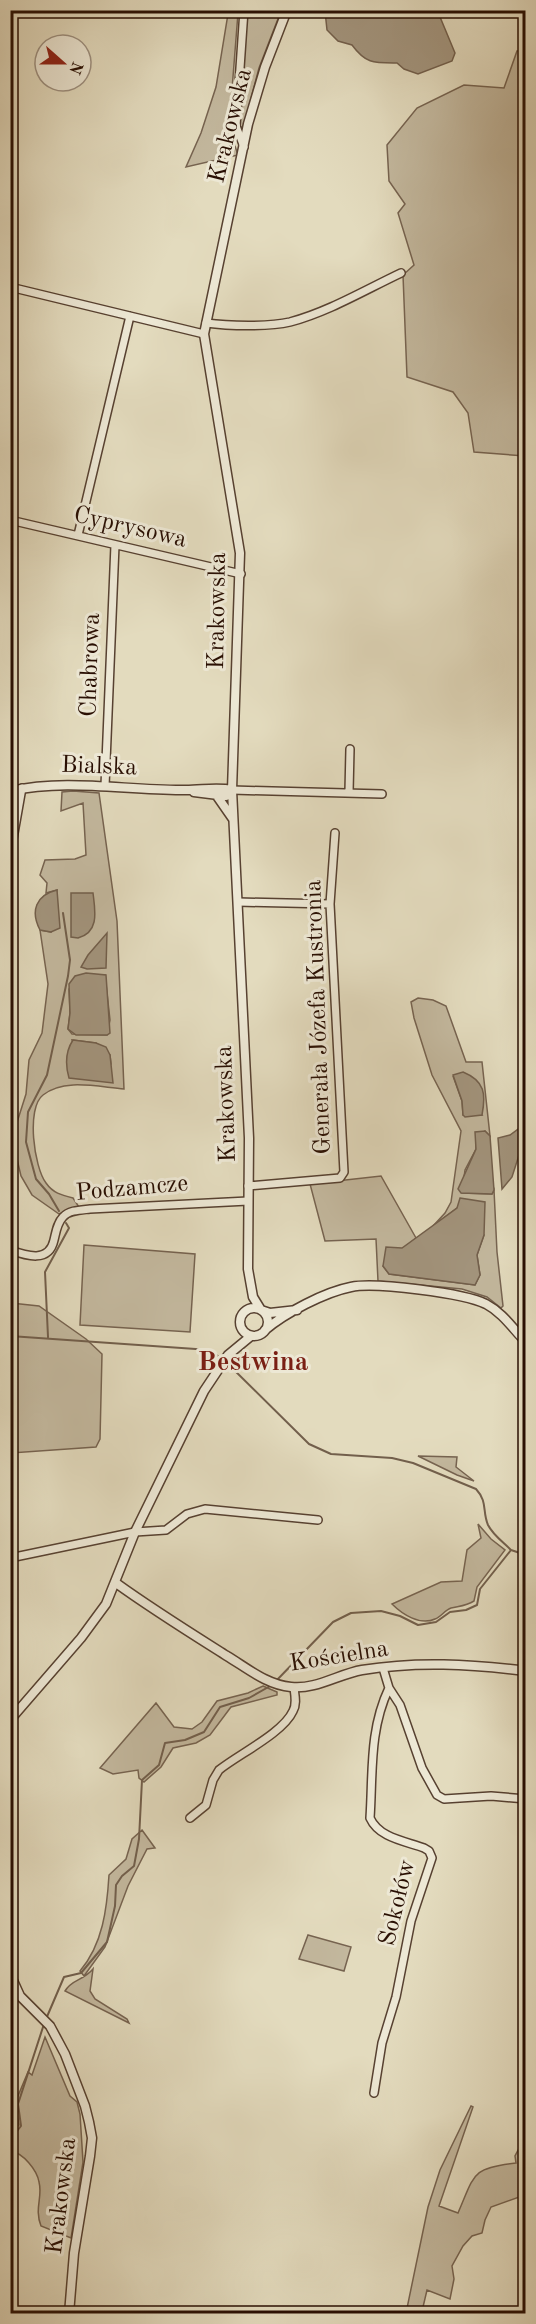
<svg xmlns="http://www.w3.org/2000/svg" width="536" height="2324" font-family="'Old Standard TT',serif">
	<rect width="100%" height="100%" fill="#e3dbbe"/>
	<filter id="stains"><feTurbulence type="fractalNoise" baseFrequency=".00333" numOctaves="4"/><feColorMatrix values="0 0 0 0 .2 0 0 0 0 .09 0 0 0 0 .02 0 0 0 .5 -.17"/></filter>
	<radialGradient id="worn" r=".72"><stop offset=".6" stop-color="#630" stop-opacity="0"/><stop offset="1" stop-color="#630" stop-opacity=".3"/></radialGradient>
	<path fill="#c3b89e" stroke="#766350" stroke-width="1.5" fill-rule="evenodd" d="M247,11H281L259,68L243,129L239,125Z
		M238,13L229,128L238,155L186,167L201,133L216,87L228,14Z
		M525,50V456L474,452L468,413L453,392L407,377L403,275L414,265L398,213L405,204L389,181L387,145L417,108L464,85L504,88L517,51Z
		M73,791L99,793L117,921L124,1089C98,1087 64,1078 43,1095C26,1108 34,1167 46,1183C53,1193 61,1195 73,1198L79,1207L59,1214L32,1195L21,1176L12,1138L26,1094L29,1060L42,1033L48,984L40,930L51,932L57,890L46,893L47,883L40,875L45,860L75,859L86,855L83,803L61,811L62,792ZM105,975L110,1020L107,1035L72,1034L68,1029L70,1013L69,989ZM72,1040L96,1043L110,1055L111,1064L99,1081L85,1078Z
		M418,998L433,1000L446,1006L466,1062H482L490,1136L485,1131L476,1140V1149L465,1170L462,1193L492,1194L494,1190L497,1252L503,1306L501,1308L487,1297L462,1289L378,1281L376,1239L325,1241L310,1184L381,1176L416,1238L383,1266L389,1274L475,1285L480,1275L477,1255L484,1235L457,1208L433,1226L445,1213L451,1202L461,1131L432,1075L414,1018L411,1002ZM453,1076L482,1115H463L462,1101Z
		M84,1245L195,1254L190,1332L80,1325Z
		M11,1303L39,1306L86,1339L102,1354L100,1439L96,1447L11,1453Z
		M418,1456L457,1457L456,1467L474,1481L457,1475Z
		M478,1524L491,1539L505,1550L477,1587L474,1601C466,1606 459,1606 451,1608C445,1610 441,1617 435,1619C420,1626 402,1614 392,1604L441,1582L462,1581L467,1550L481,1538Z
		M263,1686L277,1692V1695L231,1707L210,1735L196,1743L173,1748L161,1767L144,1782L139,1778L138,1770L113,1774L100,1768L156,1703L174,1727L192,1729L202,1722L217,1701L248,1693Z
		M142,1830L155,1848L147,1849L128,1886L105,1947L84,1976L80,1971C103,1944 107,1908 109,1875L126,1859L132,1839Z
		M308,1935L351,1947L344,1971L299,1959Z
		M93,1969L90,1991L95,1999L127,2019L129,2023L65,1991C72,1979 83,1981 93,1969Z
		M45,2037L70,2096L77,2102L80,2114L83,2162L71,2238L41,2226C34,2208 43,2197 39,2182C37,2170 23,2153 11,2151V2132L19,2125L15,2103L28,2072L32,2075Z
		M471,2106L473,2107L439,2206L458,2213C475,2174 471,2168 516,2163L515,2156L525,2137V2195L491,2207L485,2220L482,2233L472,2236L463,2246L452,2266L454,2279L450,2299L427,2290L423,2307L424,2313H406L428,2207L440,2170Z"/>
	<path fill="#a3957e" stroke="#725f4c" stroke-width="1.5" d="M325,11H433L440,17L455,53L452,61L418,74L404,69L397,63C374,63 366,64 352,45L338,41L327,30Z
		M57,890L60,928L51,932L40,930C30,911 36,895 57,890Z
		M71,893H93C95,910 100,932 78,938L71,937Z
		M107,933L106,968L87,969L81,967L88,955Z
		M86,973L106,975L110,1033L107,1035H76L68,1029L70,1013L69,984L75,976Z
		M73,1040L96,1043L106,1047L110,1055L113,1083L69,1078C65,1064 65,1052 73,1040Z
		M463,1072C485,1081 486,1094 482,1115L465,1117L463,1115L462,1101L453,1075Z
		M525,1124V1150L520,1152L512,1177L502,1189L498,1138L510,1135Z
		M485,1131L490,1136L494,1190L492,1194L461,1193L458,1189L476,1149L475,1132Z
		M460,1198L485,1202L484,1235L477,1255L480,1275L475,1285L389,1274L383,1266L386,1247L402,1248L457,1208Z"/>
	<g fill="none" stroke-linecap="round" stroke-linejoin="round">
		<path stroke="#725f4c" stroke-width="2" d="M59,1211L49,1194L36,1179L26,1142L28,1112L47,1075L68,976L70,960L63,913
			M10,1336L210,1350L223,1360
			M48,1337L45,1272L69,1228L66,1223
			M227,1363L309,1444L331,1454L392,1458L413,1463L476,1489C488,1502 482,1511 488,1525C493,1535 503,1542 511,1550
			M276,1681L333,1622L351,1613L381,1611L400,1616L418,1625L436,1622L450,1612L466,1610L477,1605L480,1589L511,1550L526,1555
			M46,2019L64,1977L81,1973L107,1942L115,1906L116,1885L122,1876L134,1866L139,1839L142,1780L159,1765L165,1743L185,1740L204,1732L220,1707L249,1698L272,1685
			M10,2140L21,2126L18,2104L44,2024"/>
		<defs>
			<path id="minor" d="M64,10H65
				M244,10L236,126L244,147
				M10,287L204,334
				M206,323C228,326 269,327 290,322C328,312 365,290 401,273
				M10,520L241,574
				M78,535L130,316
				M105,786L115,545
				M232,790L382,794
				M349,792L350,749
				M10,856L22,788
				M238,902L330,904
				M248,1186L340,1178L344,1172L330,904L335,833
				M10,1250C27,1256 49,1263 54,1240C56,1232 57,1223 63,1217C69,1210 81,1210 90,1209L248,1201
				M10,1558L135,1532L166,1530L187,1514L205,1509L318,1520
				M383,1668L389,1688L400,1705L422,1768L437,1795L444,1799L491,1796L526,1799
				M190,1818L206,1805L213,1780L219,1770C239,1754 283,1733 293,1711C297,1704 295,1696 294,1688
				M374,2093L382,2043L396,1997L411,1921L432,1858L429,1851L424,1848C405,1841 379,1838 370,1818C373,1773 369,1730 389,1688"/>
			<path id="tertiary" d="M287,10L265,67L248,124L204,334L240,553L232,790L249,1138L248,1269L253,1297L261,1310L270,1313L297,1310
				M10,791C69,778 127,791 186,790C202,790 217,787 232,790
				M194,792L226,796L232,790
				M217,796L233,819
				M240 1322a14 14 0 1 1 28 0a14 14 0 1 1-28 0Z
				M265,1330C285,1313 325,1292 351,1287C375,1282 464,1293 486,1304C503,1313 513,1329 526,1342
				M116,1583C152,1609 189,1632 227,1656C247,1668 267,1685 291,1687C315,1690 339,1674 362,1670C417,1661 470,1664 526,1671
				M10,1720L81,1638L106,1604L135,1532L204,1391L228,1355L251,1336
				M10,1974L20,1996L50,2026L65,2054L85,2106L89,2122L92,2138L90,2156L74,2253L69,2314"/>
		</defs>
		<use href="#minor" stroke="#574131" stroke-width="10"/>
		<use href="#tertiary" stroke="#574131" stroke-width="11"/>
		<use href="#minor" stroke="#ede8d5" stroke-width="7"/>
		<use href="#tertiary" stroke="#ede8d5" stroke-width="8"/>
	</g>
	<g text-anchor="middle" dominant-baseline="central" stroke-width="6" stroke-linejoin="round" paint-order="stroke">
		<g font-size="24" fill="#280e02" stroke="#ede8d5">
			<text transform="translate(231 126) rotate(-76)">Krakowska</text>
			<text transform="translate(130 528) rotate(13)">Cyprysowa</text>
			<text transform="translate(218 611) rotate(-89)">Krakowska</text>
			<text transform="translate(91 665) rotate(-88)">Chabrowa</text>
			<text transform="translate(99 767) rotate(2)">Bialska</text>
			<text transform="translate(319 1017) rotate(-92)">Generała Józefa Kustronia</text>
			<text transform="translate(227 1104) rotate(-92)">Krakowska</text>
			<text transform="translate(132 1189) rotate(-5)">Podzamcze</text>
			<text transform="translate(339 1657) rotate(-9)">Kościelna</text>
			<text transform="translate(398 1903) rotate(-76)">Sokołów</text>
			<text transform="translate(62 2196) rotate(-83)">Krakowska</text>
		</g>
		<g font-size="27" font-weight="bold" fill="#7a1f14" stroke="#ede8d5">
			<text x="253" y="1362">Bestwina</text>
		</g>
	</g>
	<rect width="536" height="2324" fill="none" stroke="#e3dbbe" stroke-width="36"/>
	<rect x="12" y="12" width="512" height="2300" fill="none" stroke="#280e02" stroke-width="3"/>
	<rect x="18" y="18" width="500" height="2288" fill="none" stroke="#280e02" stroke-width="1.5"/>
	<g transform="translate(63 63) rotate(111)"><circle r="28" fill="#ede8d5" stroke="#9e9181" stroke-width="1.5"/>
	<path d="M0-4.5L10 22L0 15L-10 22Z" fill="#8f2418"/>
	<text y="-9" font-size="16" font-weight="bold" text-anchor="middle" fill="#280e02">N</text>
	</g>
	<rect width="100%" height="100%" filter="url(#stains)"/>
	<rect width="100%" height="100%" fill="url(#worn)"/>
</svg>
